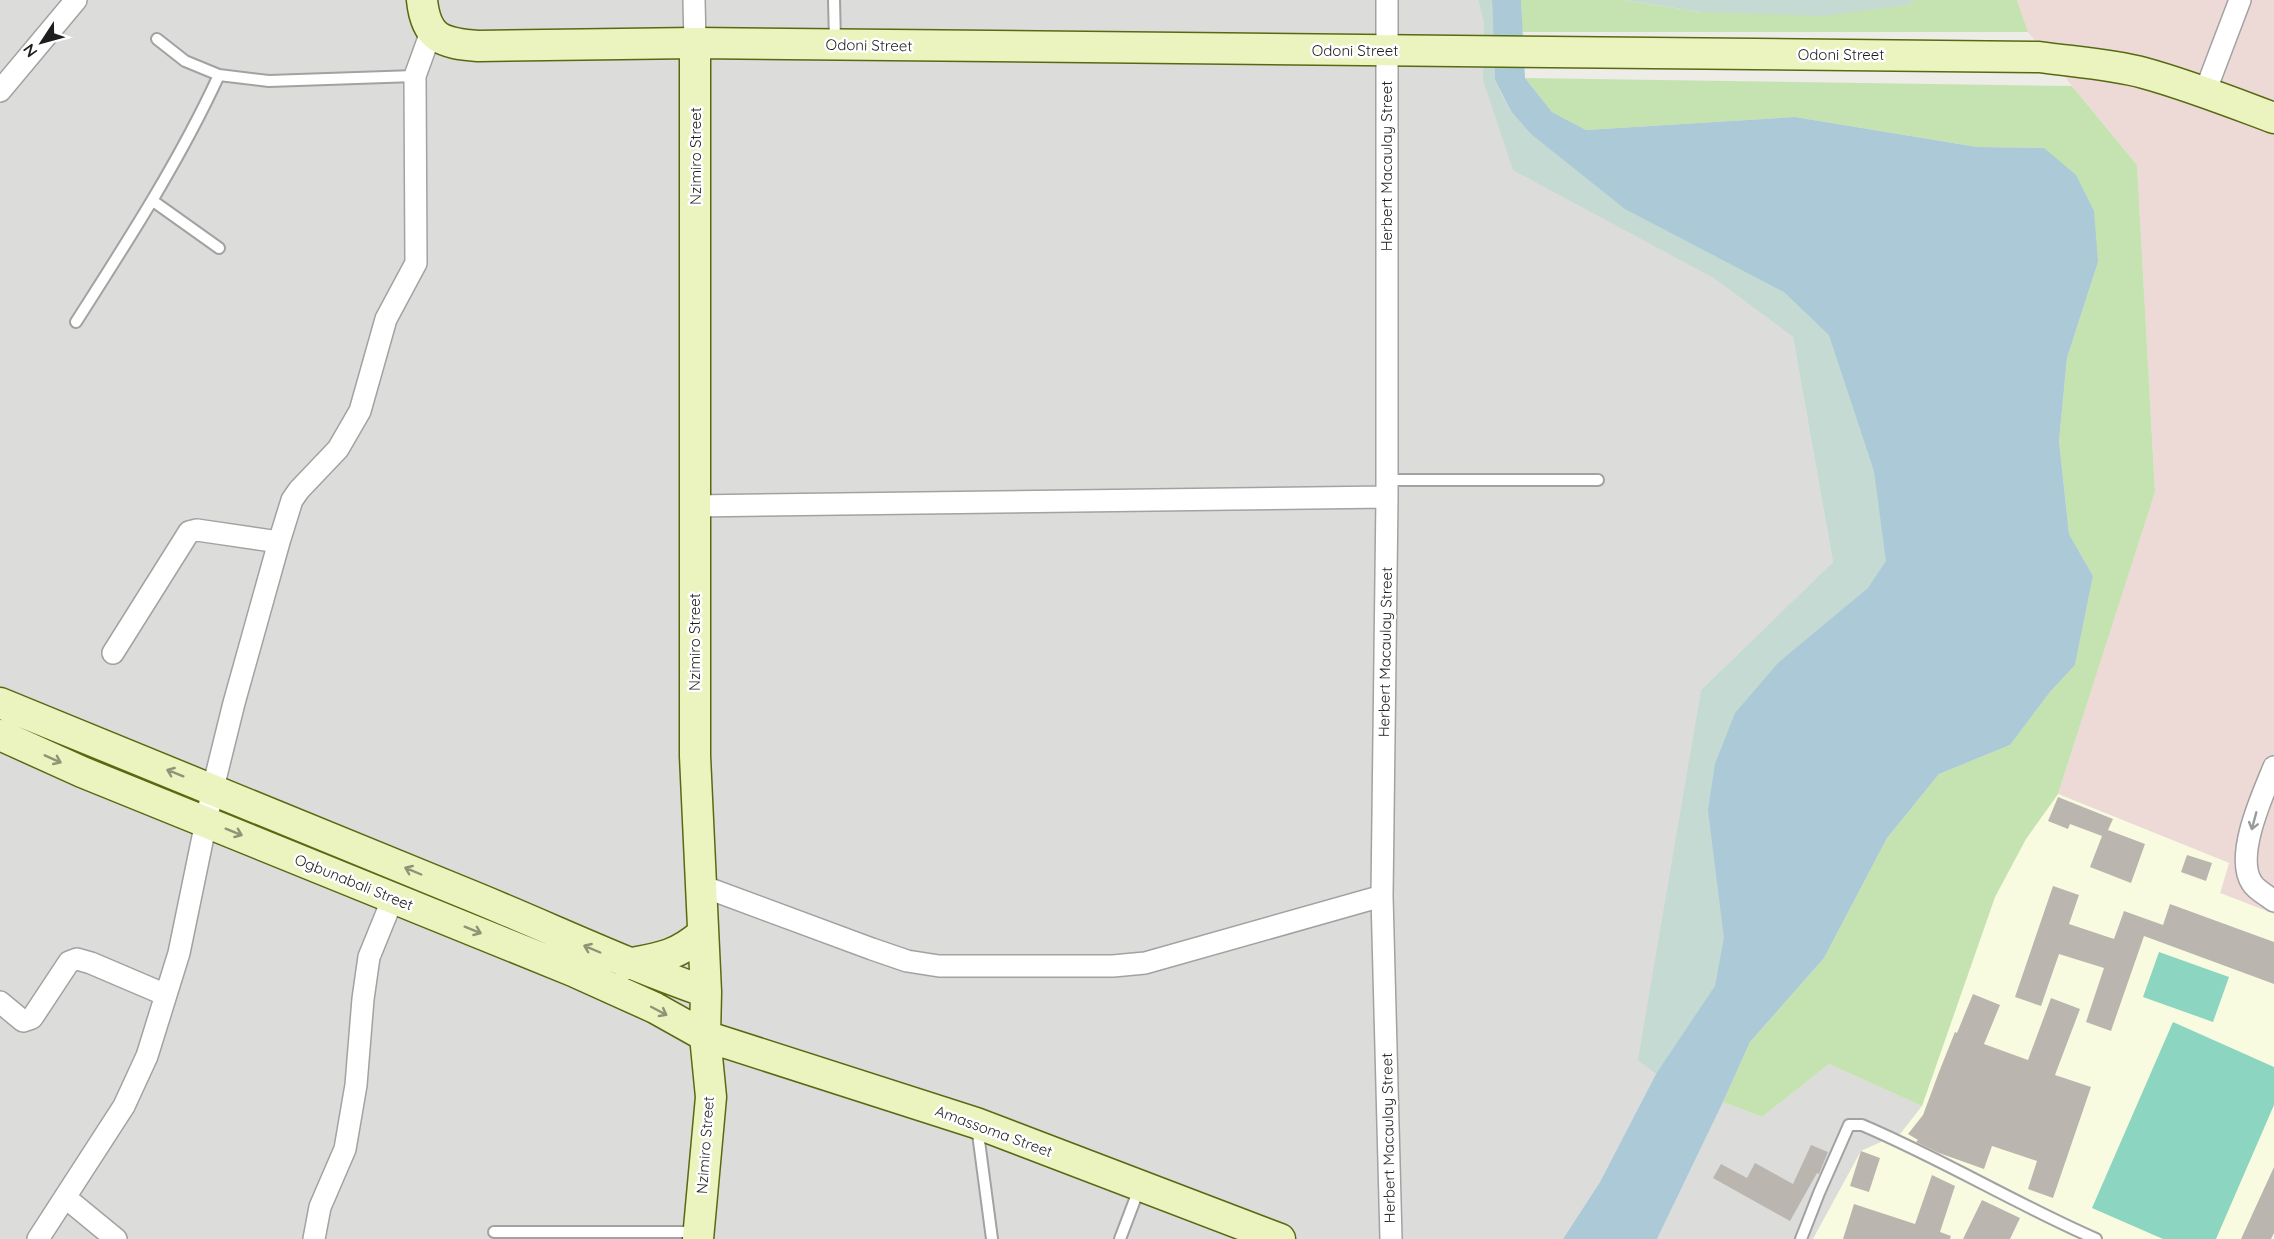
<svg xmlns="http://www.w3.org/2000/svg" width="2274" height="1239" font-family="Quicksand,sans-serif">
	<rect width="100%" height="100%" fill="#eeece6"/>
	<path fill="#dcdcdb" d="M0,0H1478L1484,24L1483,80L1712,277L1793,337L1833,562L1701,690L1639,1060L1656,1074L1600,1182L1563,1239H0Z
		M1829,1064L1922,1106L1901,1133L1861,1151L1813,1239H1657L1723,1102L1762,1117Z"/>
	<path fill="#eddad7" d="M2017,0H2274V914L2220,893L2229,863L2058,794L2155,492L2137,165L2028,32Z"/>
	<path fill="#f9fbe1" d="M2058,794L2229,863L2220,893L2274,914V1239H1813L1861,1151L1901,1133L1922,1106L1995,897L2026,839Z"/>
	<path fill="#c5e3b1" d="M1521,0H1624L1701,12L1907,5L1915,0H2017L2028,32H1522Z
		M1525,78L2072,86L2137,165L2155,492L2058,794L2026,839L1995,897L1922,1106L1829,1064L1762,1117L1723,1102L1750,1042L1824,958L1887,838L1939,774L2010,745L2050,692L2075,665L2093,576L2069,534L2059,441L2067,358L2098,262L2044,148L1977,147L1795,117L1586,130L1552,112Z"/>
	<path fill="#c4dad2" d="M1478,0H1492L1495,80L1510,111L1964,335L1775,914L1656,1074L1638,1060L1701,690L1833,562L1793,337L1712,277L1513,170L1483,80L1484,24Z
		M1624,0H1915L1907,5L1823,16L1701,12Z"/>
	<path fill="#8cd5c0" d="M2159,952L2229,977L2213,1022L2143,997Z
		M2173,1022L2274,1067V1105L2216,1239H2163L2092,1208Z"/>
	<path fill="#abc9d7" d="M1492,0H1521L1525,78L1552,112L1586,130L1795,117L1977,147L2044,148L2076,175L2094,211L2098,262L2067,358L2059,441L2069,534L2093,576L2075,665L2050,692L2010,745L1939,774L1887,838L1824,958L1750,1042L1723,1102L1657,1239H1563L1600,1182L1656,1074L1715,986L1724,938L1708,810L1715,764L1735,713L1779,662L1868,588L1886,561L1874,471L1829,335L1784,292L1625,209L1531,134L1511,111L1495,80Z"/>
	<path fill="#bbb5af" d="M2058,797L2113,819L2108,830L2145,844L2131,883L2090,867L2102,836L2070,824L2068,829L2048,821Z
		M2187,855L2212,863L2206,881L2181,872Z
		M2053,886L2079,895L2069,924L2114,939L2124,911L2163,925L2170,904L2274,942V984L2144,936L2111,1031L2086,1022L2104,968L2059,954L2041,1006L2015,997Z
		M1973,994L2000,1005L1984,1044L2028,1060L2051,998L2080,1009L2055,1075L2091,1087L2053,1198L2028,1189L2037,1161L1992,1146L1984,1169L1939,1153L1916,1142L1918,1140L1908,1134L1923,1115L1939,1072L1955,1032L1957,1033Z
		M1811,1145L1828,1152L1819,1174L1817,1173L1790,1221L1713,1178L1721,1164L1747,1178L1755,1163L1793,1184Z
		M1861,1151L1880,1158L1869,1192L1850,1186Z
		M2274,1167V1233L2271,1239H2241Z
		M1932,1175L1955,1186L1940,1232L1951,1236L1950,1239H1843L1854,1204L1915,1224Z
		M1982,1200L2020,1218L2010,1239H1963Z"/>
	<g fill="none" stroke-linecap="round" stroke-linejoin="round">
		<defs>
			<path id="lane" d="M834,0L835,41
				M157,39L185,61L219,75L269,81L415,76
				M153,201L219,248
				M76,322C127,242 179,162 219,75
				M1387,480H1598
				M977,1126L992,1239
				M494,1232H698
				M1120,1239L1139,1189
				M1801,1239L1819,1193L1849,1125H1862C1942,1159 2016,1204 2096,1239"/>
			<path id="street" d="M694,0L695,43
				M1387,0V497L1382,896L1391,1239
				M0,91L76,0
				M2205,92L2240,0
				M694,506L1387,497
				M113,653L189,532L197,530L279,542
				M2274,767C2263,794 2234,856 2252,883C2256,890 2268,896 2274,901
				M702,886L872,949L907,961L939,966H1113L1145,963L1382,896
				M0,1002L23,1021L32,1018L69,962L77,959L91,963L166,995
				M66,1198L116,1239
				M38,1239L124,1106L147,1056L179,953L213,788L234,703L279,542L292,500L299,490L338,449L360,411L386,319L416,263L415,76L431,32
				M314,1239L320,1207L345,1149L356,1085L363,999L369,957L393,898"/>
			<path id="secondary" d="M422,0C426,39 442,43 478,46L695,43L2039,57C2074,62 2110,64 2144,73C2188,85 2231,102 2274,118
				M695,43V756L706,992L705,1036L711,1097L698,1239
				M0,703C155,765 309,828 462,892C544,925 622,963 706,992
				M0,735L82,772L573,971L655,1008L705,1036L976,1123L1280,1239
				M627,964C659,958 677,956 702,934"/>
		</defs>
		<use href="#lane" stroke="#a2a2a2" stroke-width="14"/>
		<use href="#street" stroke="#a2a2a2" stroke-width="24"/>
		<use href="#secondary" stroke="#586a11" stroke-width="33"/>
		<use href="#lane" stroke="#fff" stroke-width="10"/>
		<use href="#street" stroke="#fff" stroke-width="21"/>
		<use href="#secondary" stroke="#ebf3bf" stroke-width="30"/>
	</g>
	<defs><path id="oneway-shaft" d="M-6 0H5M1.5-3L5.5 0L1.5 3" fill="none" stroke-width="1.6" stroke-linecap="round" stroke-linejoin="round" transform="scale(1.5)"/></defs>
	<g stroke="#8f9377">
		<use href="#oneway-shaft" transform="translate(53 759) rotate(24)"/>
		<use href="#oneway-shaft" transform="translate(175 773) rotate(-158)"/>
		<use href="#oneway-shaft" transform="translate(234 832) rotate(22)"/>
		<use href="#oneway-shaft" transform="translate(413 871) rotate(-157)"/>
		<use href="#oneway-shaft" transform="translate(473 930) rotate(22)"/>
		<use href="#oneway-shaft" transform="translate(592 949) rotate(-157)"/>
		<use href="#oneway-shaft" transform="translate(659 1011) rotate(28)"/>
	</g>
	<use stroke="#9a9a9a" href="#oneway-shaft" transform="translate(2254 821) rotate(105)"/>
	<g text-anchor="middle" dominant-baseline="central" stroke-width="5" stroke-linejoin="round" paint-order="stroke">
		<g font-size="15" fill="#1e1e1e" stroke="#fff">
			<text transform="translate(869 45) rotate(1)">Odoni Street</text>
			<text x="1355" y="50">Odoni Street</text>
			<text x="1841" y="54">Odoni Street</text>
			<text transform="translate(695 156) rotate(-90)">Nzimiro Street</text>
			<text transform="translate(1386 166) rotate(-90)">Herbert Macaulay Street</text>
			<text transform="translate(694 642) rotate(-90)">Nzimiro Street</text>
			<text transform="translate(1385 652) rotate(-89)">Herbert Macaulay Street</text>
			<text transform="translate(354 882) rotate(22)">Ogbunabali Street</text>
			<text transform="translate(994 1131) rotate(20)">Amassoma Street</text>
			<text transform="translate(1388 1138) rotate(-91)">Herbert Macaulay Street</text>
			<text transform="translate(705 1145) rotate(-86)">Nzimiro Street</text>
		</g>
	</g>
	<g transform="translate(42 42) rotate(234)" stroke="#ffffff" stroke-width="4.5" paint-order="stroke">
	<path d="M0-4.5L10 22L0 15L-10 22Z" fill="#1e1e1e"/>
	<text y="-9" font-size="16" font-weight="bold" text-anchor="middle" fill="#1e1e1e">N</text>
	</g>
</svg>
